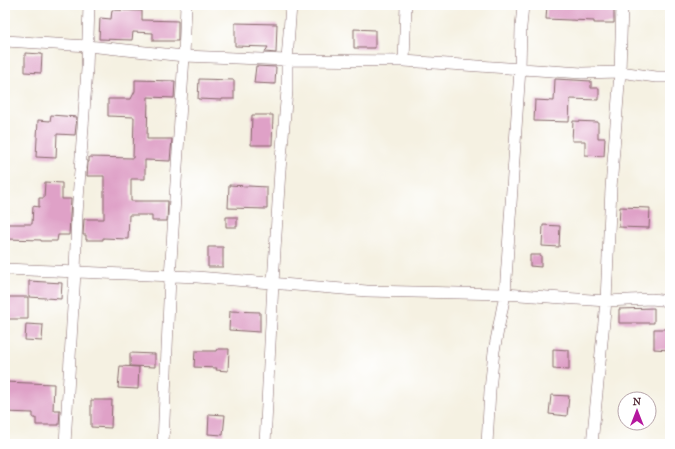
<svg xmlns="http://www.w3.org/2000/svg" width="675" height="449" font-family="'IM FELL French Canon',serif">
	<rect width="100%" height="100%" fill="#fff"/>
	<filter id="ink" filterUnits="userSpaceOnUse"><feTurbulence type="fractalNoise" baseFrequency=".025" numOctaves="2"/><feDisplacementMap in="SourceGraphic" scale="8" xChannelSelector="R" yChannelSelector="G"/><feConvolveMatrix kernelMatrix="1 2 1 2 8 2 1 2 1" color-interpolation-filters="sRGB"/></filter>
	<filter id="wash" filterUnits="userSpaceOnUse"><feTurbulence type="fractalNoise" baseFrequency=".012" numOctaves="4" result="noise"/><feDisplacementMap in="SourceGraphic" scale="16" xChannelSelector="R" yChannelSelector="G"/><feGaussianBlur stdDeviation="0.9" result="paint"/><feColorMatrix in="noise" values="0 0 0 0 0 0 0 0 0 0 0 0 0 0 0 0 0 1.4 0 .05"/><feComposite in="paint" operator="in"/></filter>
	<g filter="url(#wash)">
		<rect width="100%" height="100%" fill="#f5f1e2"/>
		<g id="blocks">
			<path fill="#dfa1c7" d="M547,5H585V6L614,7V23H594V21L546,19Z
				M112,10L142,11V20L178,21V41H153V33L133,32L132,40L99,39L100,18L111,19Z
				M235,23L277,24L276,53L265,52L268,47L235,46Z
				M354,29L375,30V48H354Z
				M25,53L42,54L41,73L25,72Z
				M256,66L276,67L275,84L254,83Z
				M199,79L234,80V99H222V100L198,99Z
				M555,79L591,81V88H599V100L570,99L569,122L534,121L535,100L554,101Z
				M135,80L175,81L174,98L148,97L147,139H172L170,161L145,160V179H131V201H168L167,221H152V215H129L128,239L103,238V240H86V235H83L84,219H104V176H87L88,162H89V157L133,158L134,117L108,116V99H131L135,91Z
				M51,115L77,117L75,135L57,134L56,158L36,157L38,120L50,121Z
				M252,115H273L272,145H251Z
				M573,121L598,122V138H605L604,156L585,155V141H572Z
				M45,182L62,183V199H71L69,235H58L57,241H41V240L7,239V224H32L33,206L39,207V198H44Z
				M229,185L267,187V209L228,208Z
				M620,207L650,208L649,228L619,227Z
				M226,217H237V227H226Z
				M543,225L560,226L559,247L542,246Z
				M208,247H223V267H208Z
				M530,255H541V267L530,266Z
				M29,281L62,283L61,299L29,297Z
				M5,297H28V319H5Z
				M654,308V323H619V309Z
				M230,311L260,312V332L229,330Z
				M26,324L43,325L42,341L25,340Z
				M654,329H670V350L654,349Z
				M218,349H229L228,371L216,370L217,368L194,367L195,351H217Z
				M553,349L569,350V370L553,369Z
				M130,353L155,354V367L130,366Z
				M120,366L139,367L138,389L118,388Z
				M5,382L54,384L53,410H60L59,425H36V418H33V413L5,412Z
				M551,395L569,396L567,416L549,414Z
				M91,400H112L111,428L91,427Z
				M209,414L225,415L223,435L208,434Z"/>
		</g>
	</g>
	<g filter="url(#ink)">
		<use href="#blocks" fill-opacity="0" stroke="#86686b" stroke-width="1"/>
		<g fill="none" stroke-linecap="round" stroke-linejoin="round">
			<defs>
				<path id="minor" d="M5,41L88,46L184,56L287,60L404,61L582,73L620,72L656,77H670
					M404,61L406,5
					M5,269L197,277L367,291L505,294L606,301L651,299L670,301
					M65,444L75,272L77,214L87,69L89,5
					M163,444L170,277L184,56L186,5
					M265,444L273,283L280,170L287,91V60L291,5
					M487,444L490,390L494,351L505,294L520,69L521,27L523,5
					M592,444L606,301L611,188L620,72L622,5"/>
			</defs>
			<use href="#minor" stroke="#86686b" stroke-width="12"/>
			<use href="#minor" stroke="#fff" stroke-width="11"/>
		</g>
	</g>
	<rect width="675" height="449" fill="none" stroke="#fff" stroke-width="20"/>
	<g transform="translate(637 411)"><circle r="19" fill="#ffffff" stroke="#b7a5aa"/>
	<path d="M0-3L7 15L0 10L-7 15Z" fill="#b5179e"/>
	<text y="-6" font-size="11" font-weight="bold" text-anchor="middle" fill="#4a1f2b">N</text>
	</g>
</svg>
